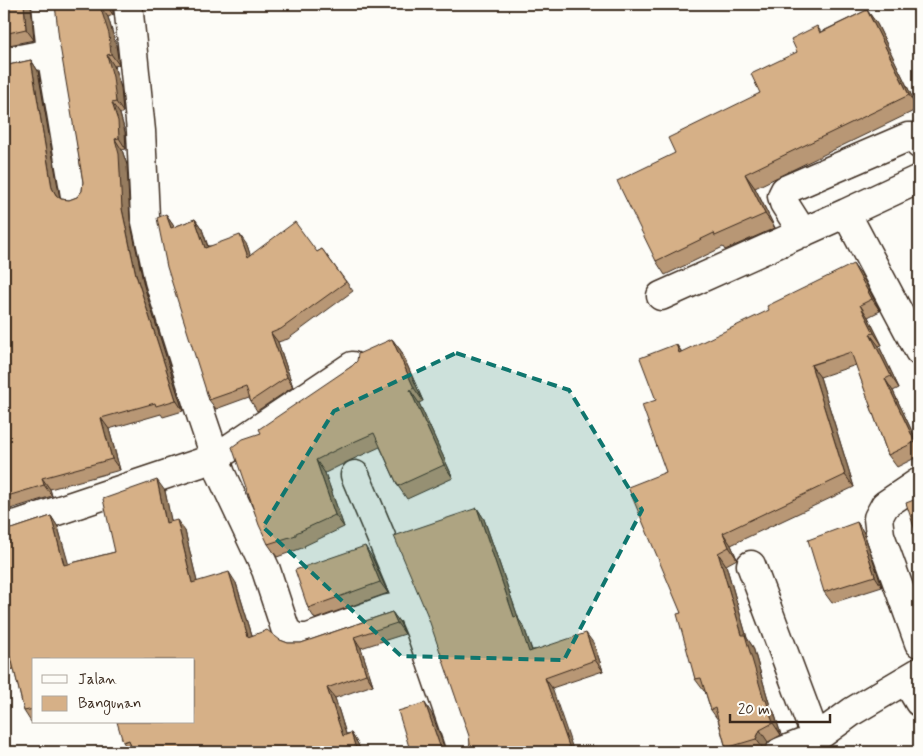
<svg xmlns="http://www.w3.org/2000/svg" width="923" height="756" font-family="Mynerve,sans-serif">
	<rect width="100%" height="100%" fill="#fdfcf7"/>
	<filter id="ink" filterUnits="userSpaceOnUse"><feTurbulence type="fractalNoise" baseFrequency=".02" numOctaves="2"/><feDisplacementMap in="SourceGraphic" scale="10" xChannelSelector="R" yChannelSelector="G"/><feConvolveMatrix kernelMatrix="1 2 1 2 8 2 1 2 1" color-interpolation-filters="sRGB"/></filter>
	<g filter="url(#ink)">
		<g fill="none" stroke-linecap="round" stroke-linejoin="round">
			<defs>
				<path id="minor" d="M46,4L51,53L75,196
					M128,4L141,131L145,217L159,281L202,418L221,474L266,570L286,631L296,638H308L388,609L410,605
					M4,62L51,53
					M846,213L919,179
					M803,233L784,203L782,196L785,190L908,137H914L919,144
					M661,296L846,213L919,351
					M355,475L420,630L462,752
					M919,482L885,505L878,518L880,535L919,643
					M4,526L18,524L215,458L352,366
					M751,565L816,738
					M906,680L919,702
					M780,752L816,738L853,711L919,672"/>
			</defs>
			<use href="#minor" stroke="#3b2a1e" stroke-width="31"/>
			<use href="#minor" stroke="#fdfcf7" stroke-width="28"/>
		</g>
		<path fill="#b89774" stroke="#3b2a1e" d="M4,4L30,5L34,40L4,46Z
			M55,4H113V15L108,17L116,45L119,65L114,66L121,88L123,112L120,114L125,132L126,149L122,150L127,165L130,220L144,286L183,411L163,417L161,414L109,429L120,470L50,489L52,496L4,511V66L31,60L38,71L60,198L61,199L69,200L77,197L82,191L83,182Z
			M867,10L877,24L918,109L755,188L775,228L725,250L723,247L665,275L656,261L675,153L760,93L797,52L817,26L821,32Z
			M166,214L173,224L174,227L195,219L202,229L208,246L247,245L250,255L317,252L322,249L353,291L288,339L278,342L293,387L257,411L251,401L249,397L216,409L209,400Z
			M862,276L880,311L868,317L882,345L879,346L899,388L893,391L919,446V456L897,467L888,455L856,365L820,377L854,487L731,545L737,559L726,565L747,638L753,647L770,706L774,712L781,735L768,742L765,751L762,752H729L726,748L718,720L711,710L705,691H704L695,679L681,613L666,472L656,400L676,344L682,352Z
			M392,339L401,351L423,401L419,403L453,478L407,499L398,486L380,447L349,461L325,473L344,527L304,546L305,547L277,557L268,544L261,433L352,366Z
			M165,491L171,522L185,531L197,582L236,583L252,635L280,640L288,643H301L392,612L400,623L405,634L361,648L373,685L335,698L346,734L351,733L358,744L361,752H130L123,742L194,722L34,660V722H31L24,711L14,669L4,671V619L9,618L15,528L51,516L58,527L68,564L115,552Z
			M477,508L484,519L519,620L524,627L532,650L594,644L603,671L552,688L466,752L470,744Z
			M857,522L864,533L882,587L832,603L824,592Z
			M372,557L388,593L315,619L308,608Z"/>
		<path fill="#967b5e" stroke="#3b2a1e" d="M24,4H31L34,40L26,29Z
			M106,4H113V15Z
			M100,6L108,17L116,45L119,65L111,54Z
			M867,10L877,24L918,109L909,95Z
			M107,55L114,66L121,88L123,112L116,102Z
			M31,60L38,71L60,199L56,195L52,188Z
			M112,103L120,114L125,132L126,149L119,138Z
			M115,139L122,150L127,165L130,220L144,286L183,411L176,400L136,275L122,209Z
			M745,174L755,188L775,228L765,214Z
			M166,214L173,224L178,237L171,228Z
			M195,219L202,229L211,257L205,248Z
			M240,235L247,245L254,266L248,257Z
			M853,264L862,276L880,311L872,299Z
			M860,305L868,317L882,345L874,333Z
			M271,333L278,342L293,387L287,377Z
			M870,334L879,346L899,388L891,376Z
			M392,339L401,351L423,401L414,388Z
			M676,344L684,356L679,353Z
			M811,365L820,377L854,487L845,475Z
			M885,379L893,391L919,446V449L915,442Z
			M410,390L419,403L453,478L444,465Z
			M101,418L109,429L120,470L112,459Z
			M316,460L325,473L344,527L335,515Z
			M42,478L50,489L52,496L44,485Z
			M157,480L165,491L174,534L166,523Z
			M477,508L484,519L519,620L524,627L536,663L529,652L514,617Z
			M51,516L58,527L72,576L64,565Z
			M177,520L185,531L200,594L192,583Z
			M857,522L864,533L882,587L875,576Z
			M723,533L731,545L737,559L729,547Z
			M365,546L372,557L388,593L380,582Z
			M718,553L726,565L747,638L753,647L770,706L774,712L781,735L773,723L764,700L742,635Z
			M229,572L236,583L256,648L248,637Z
			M392,612L400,623L405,634L397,623Z
			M586,633L594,644L603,671L595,660Z
			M354,637L361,648L373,685L366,674Z
			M545,678L552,688L574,752H571Z
			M327,688L335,698L350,747L343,736Z
			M425,703L432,714L446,752H444L440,746Z
			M760,730L768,742L765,751L756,739Z
			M351,733L358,744L361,752H357Z
			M4,744L10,752H5Z"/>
		<path fill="#d6b087" stroke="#3b2a1e" d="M4,4H24L26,29L4,34Z
			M55,4H106L100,6L109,34L111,54L107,55L113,77L116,102L112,103L118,121L119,138L115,139L119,154L122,209L136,275L176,400L156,406L155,403L101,418L112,459L42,478L44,485L4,497V66L31,60L52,188L56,195L61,199L69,200L77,197L82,191L83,182L59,40Z
			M867,10L909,95L745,174L765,214L715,236L714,233L656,261L617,181L675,153L668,138L760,93L751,74L797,52L791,39L817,26L820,33Z
			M166,214L171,228L195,219L205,248L240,235L248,257L295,222L317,252L322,249L346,282L281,329L271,333L287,377L251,401L246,387L209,400L167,267L157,218Z
			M853,264L872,299L860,305L874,333L870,334L891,376L885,379L915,442L888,455L851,352L811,365L845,475L723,533L729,547L718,553L742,635H745L764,700H766L773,723L760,730L756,739L726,748L715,708L711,710L701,678L695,679L677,614L681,613L628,487L666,472L642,405L656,400L640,358L676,344L679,353L769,310L767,306Z
			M392,339L414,388L410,390L444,465L398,486L374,433L340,448L316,460L335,515L296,533V535L268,544L259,525L232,447L243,439L261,433L259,429L352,366L357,361L358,354Z
			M157,480L166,523L177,520L192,583L229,572L248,637L267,630L280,640L288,643H301L392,612L397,623L354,637L366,674L327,688L343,736L351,733L357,752H133L129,740L123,742L117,722H194V660H34V709L24,711L11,657L4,658V619L9,618L4,569V530L15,528L51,516L64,565L115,552L103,499Z
			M919,498V542L906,503Z
			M477,508L514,617L517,616L529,652L586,633L595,660L545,678L571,752H465L470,744L469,736L427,614L394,536Z
			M857,522L875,576L824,592L808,540Z
			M365,546L380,582L308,608L295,570Z
			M425,703L440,746L444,752H403L410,750L398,711Z
			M890,748L893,752H882Z"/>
	</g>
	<path fill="#0f766e" fill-opacity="0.2" stroke="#0f766e" stroke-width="4" stroke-dasharray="10 6" stroke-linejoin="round" d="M456,353L569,390L642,510L564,660L401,656L263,527L334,411Z"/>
	<rect width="923" height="756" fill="none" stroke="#fdfcf7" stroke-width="20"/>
	<rect x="10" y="10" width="903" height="736" fill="none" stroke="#3b2a1e" stroke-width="2" filter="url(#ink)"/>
	<rect x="32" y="658" width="162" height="65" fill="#fdfcf7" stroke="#afa8a0"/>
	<rect x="42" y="675" width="25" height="8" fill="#fdfcf7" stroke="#afa8a0"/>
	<text x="78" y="684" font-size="15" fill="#3b2a1e">Jalan</text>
	<rect x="42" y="696" width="25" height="15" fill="#d6b087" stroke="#afa8a0"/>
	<text x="78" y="708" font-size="15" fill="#3b2a1e">Bangunan</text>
	<path d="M730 714v8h100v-8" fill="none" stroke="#3b2a1e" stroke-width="2.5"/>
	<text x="738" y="714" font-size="15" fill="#3b2a1e" stroke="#fdfcf7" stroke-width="4" paint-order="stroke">20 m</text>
</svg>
